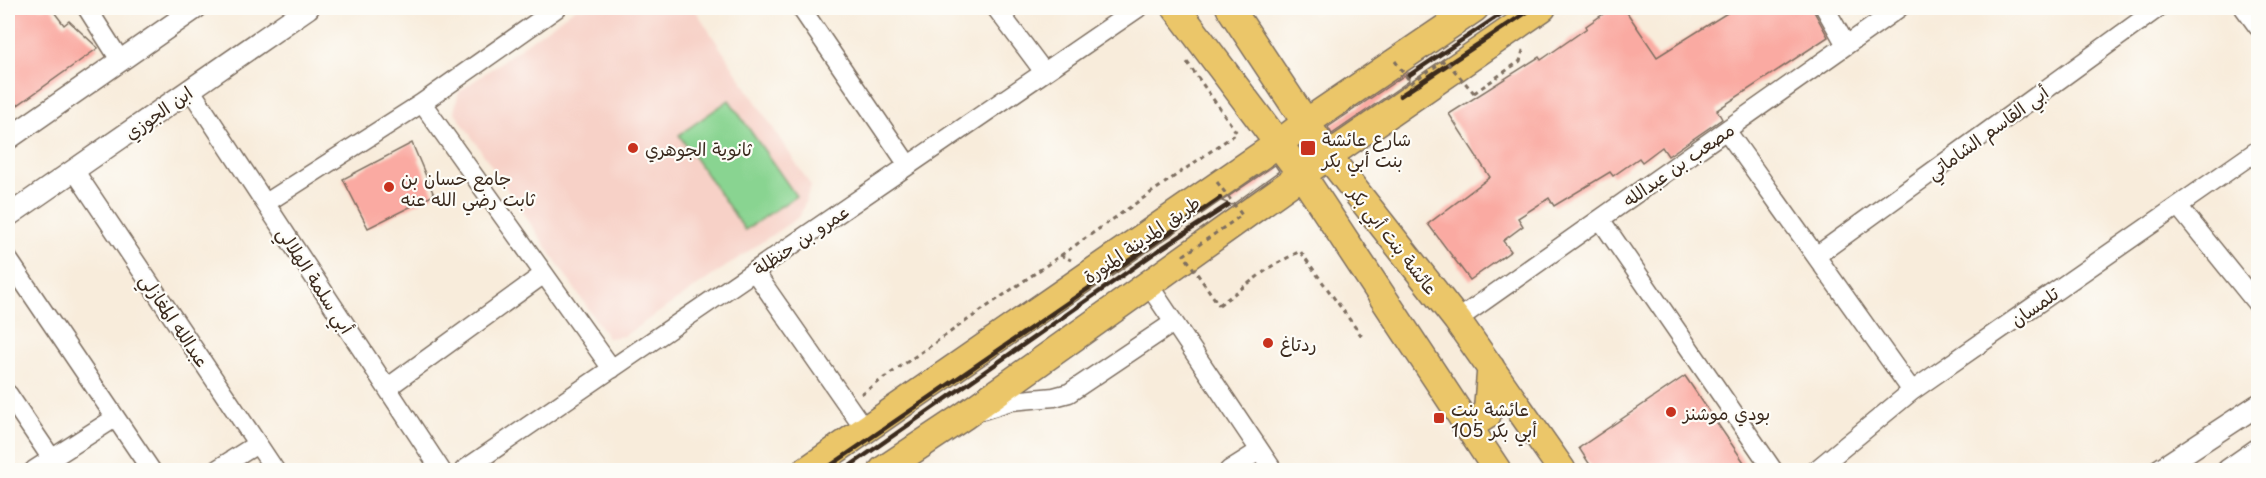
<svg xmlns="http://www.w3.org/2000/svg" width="2266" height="478" font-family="'Playpen Sans','Playpen Sans Arabic',sans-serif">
	<rect width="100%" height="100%" fill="#fdfcf7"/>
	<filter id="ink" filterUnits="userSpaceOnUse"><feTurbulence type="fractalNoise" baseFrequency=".0167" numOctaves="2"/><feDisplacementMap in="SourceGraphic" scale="12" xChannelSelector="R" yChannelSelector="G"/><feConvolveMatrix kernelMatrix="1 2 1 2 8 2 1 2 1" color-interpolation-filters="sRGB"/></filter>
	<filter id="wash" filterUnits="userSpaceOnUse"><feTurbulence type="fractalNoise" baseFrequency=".008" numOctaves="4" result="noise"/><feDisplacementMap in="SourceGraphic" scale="24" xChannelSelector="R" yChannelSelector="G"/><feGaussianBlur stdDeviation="1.35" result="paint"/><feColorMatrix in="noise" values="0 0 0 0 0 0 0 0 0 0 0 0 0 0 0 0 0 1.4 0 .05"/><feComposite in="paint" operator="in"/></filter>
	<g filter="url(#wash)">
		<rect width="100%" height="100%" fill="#f8ecdb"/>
		<path fill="#f7d1c7" d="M576,8H694L811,186L800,216L624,336L608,338L454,111L459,92Z"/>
		<path fill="#89d491" stroke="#627f58" stroke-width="1.5" d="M729,100L796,196L745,230L679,135Z"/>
		<g id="blocks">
			<path fill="#faaaa2" d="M8,8H51L64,25L69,21L98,48L8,112Z
				M1612,8H1624L1657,57L1735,8H1812L1828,37L1717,110L1722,119L1668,156L1662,147L1642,162L1639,158L1613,176L1610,172L1554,206L1549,198L1518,218L1523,226L1503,241L1511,251L1470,280L1428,224L1490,177L1449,114L1539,57L1541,60L1587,28L1586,26Z
				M1408,73L1409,81L1332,134L1328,127Z
				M412,143L434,195L368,228L343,179Z
				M1275,165L1279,171L1232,205L1222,201Z
				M1685,376L1750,471H1594L1579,448Z"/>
		</g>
	</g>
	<g filter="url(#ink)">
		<use href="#blocks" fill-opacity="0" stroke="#7d6e60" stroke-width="1.5"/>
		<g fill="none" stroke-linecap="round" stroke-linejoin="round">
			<defs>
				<path id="minor" d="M87,8L120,60
					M801,8L908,165
					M996,8L1044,72
					M1825,8L1846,45
					M2244,8L2258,27
					M190,89L441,470
					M422,103L612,369
					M1726,130L1912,391
					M74,170L275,470
					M266,203L422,103L557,8
					M2178,206L2258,305
					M1600,219L1773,470
					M1816,256L2158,8
					M8,259L151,470
					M754,271L865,430
					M1148,284L1273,470
					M1457,320L1899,8
					M387,388L544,274
					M8,394L52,459
					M983,410L1011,401L1054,397L1069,393L1173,323
					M34,470L115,418
					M216,470L257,444
					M464,470L1138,8
					M1229,470L1259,451
					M1816,470L1912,391L2258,150"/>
				<path id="tertiary" d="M8,139L196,8
					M8,216L308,8
					M2159,470L2258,405
					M2228,470L2258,449"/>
				<path id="primary" d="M1176,8L1302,175L1497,470
					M1230,8L1328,156L1457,320L1562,470
					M1465,424L1476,422L1487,415L1491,368
					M807,470L1279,143L1307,122L1475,8
					M883,470L964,416L1328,156L1542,8"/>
			</defs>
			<use href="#minor" stroke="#7d6e60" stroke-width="21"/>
			<use href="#tertiary" stroke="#7d6e60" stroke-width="24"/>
			<use href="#primary" stroke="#7d6e60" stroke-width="30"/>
			<path stroke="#7d6e60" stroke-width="3" stroke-dasharray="4.5 4.5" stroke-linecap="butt" d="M1474,93L1520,61L1524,47
				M1060,255L1071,260
				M1219,305L1272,266L1300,251L1363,338
				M861,394L1237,133L1187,62"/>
			<use href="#minor" stroke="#fff" stroke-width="18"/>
			<use href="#tertiary" stroke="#fff" stroke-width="21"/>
			<use href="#primary" stroke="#ebc669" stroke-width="27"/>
			<path stroke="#3b2a1e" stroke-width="4.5" d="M1408,76L1510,8
				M1400,96L1533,8
				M824,470L1220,198
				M844,470L1156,252L1228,205"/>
			<path stroke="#7d6e60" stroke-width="3" stroke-dasharray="4.5 4.5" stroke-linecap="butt" d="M1395,61L1411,83L1445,60L1474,93
				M1217,182L1242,215L1184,255L1219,305"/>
		</g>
	</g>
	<g fill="#c8321e" stroke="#fdfcf7" stroke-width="2">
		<circle cx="633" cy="148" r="6"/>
		<rect x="1300" y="140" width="16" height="16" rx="3"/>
		<circle cx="389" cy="187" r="6"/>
		<circle cx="1268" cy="343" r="6"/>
		<circle cx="1671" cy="412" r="6"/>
		<rect x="1433" y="412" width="12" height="12" rx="3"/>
	</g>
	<g text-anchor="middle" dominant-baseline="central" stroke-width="4.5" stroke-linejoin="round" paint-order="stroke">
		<g font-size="18" fill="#3b2a1e" stroke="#fdfcf7">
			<text transform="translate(158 112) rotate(-35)">ابن الجوزي</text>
			<text transform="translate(1987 132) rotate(-36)">أبي القاسم الشاماتي</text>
			<text transform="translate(1678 164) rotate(-35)">مصعب بن عبدالله</text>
			<text transform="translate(801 239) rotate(-34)">عمرو بن حنظلة</text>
			<text transform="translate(1141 239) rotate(-35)">طريق المدينة المنورة</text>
			<text transform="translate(1394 240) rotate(52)">عائشة بنت أبي بكر</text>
			<text transform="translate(316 280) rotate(57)">أبي سلمة الهلالي</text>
			<text transform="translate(2034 306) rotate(-35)">تلمسان</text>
			<text transform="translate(175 320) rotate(56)">عبدالله المغازلي</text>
		</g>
		<g font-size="18" fill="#3b2a1e" stroke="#fdfcf7" text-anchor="start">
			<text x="1322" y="138">شارع عائشة<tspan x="1322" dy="21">بنت أبي بكر</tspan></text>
			<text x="645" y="148">ثانوية الجوهري</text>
			<text x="401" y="177">جامع حسان بن<tspan x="401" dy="21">ثابت رضي الله عنه</tspan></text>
			<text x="1280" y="343">ردتاغ</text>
			<text x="1451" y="408">عائشة بنت<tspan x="1451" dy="21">أبي بكر 105</tspan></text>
			<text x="1683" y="412">بودي موشنز</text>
		</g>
	</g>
	<rect width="2266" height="478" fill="none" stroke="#fdfcf7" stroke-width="30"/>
</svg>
